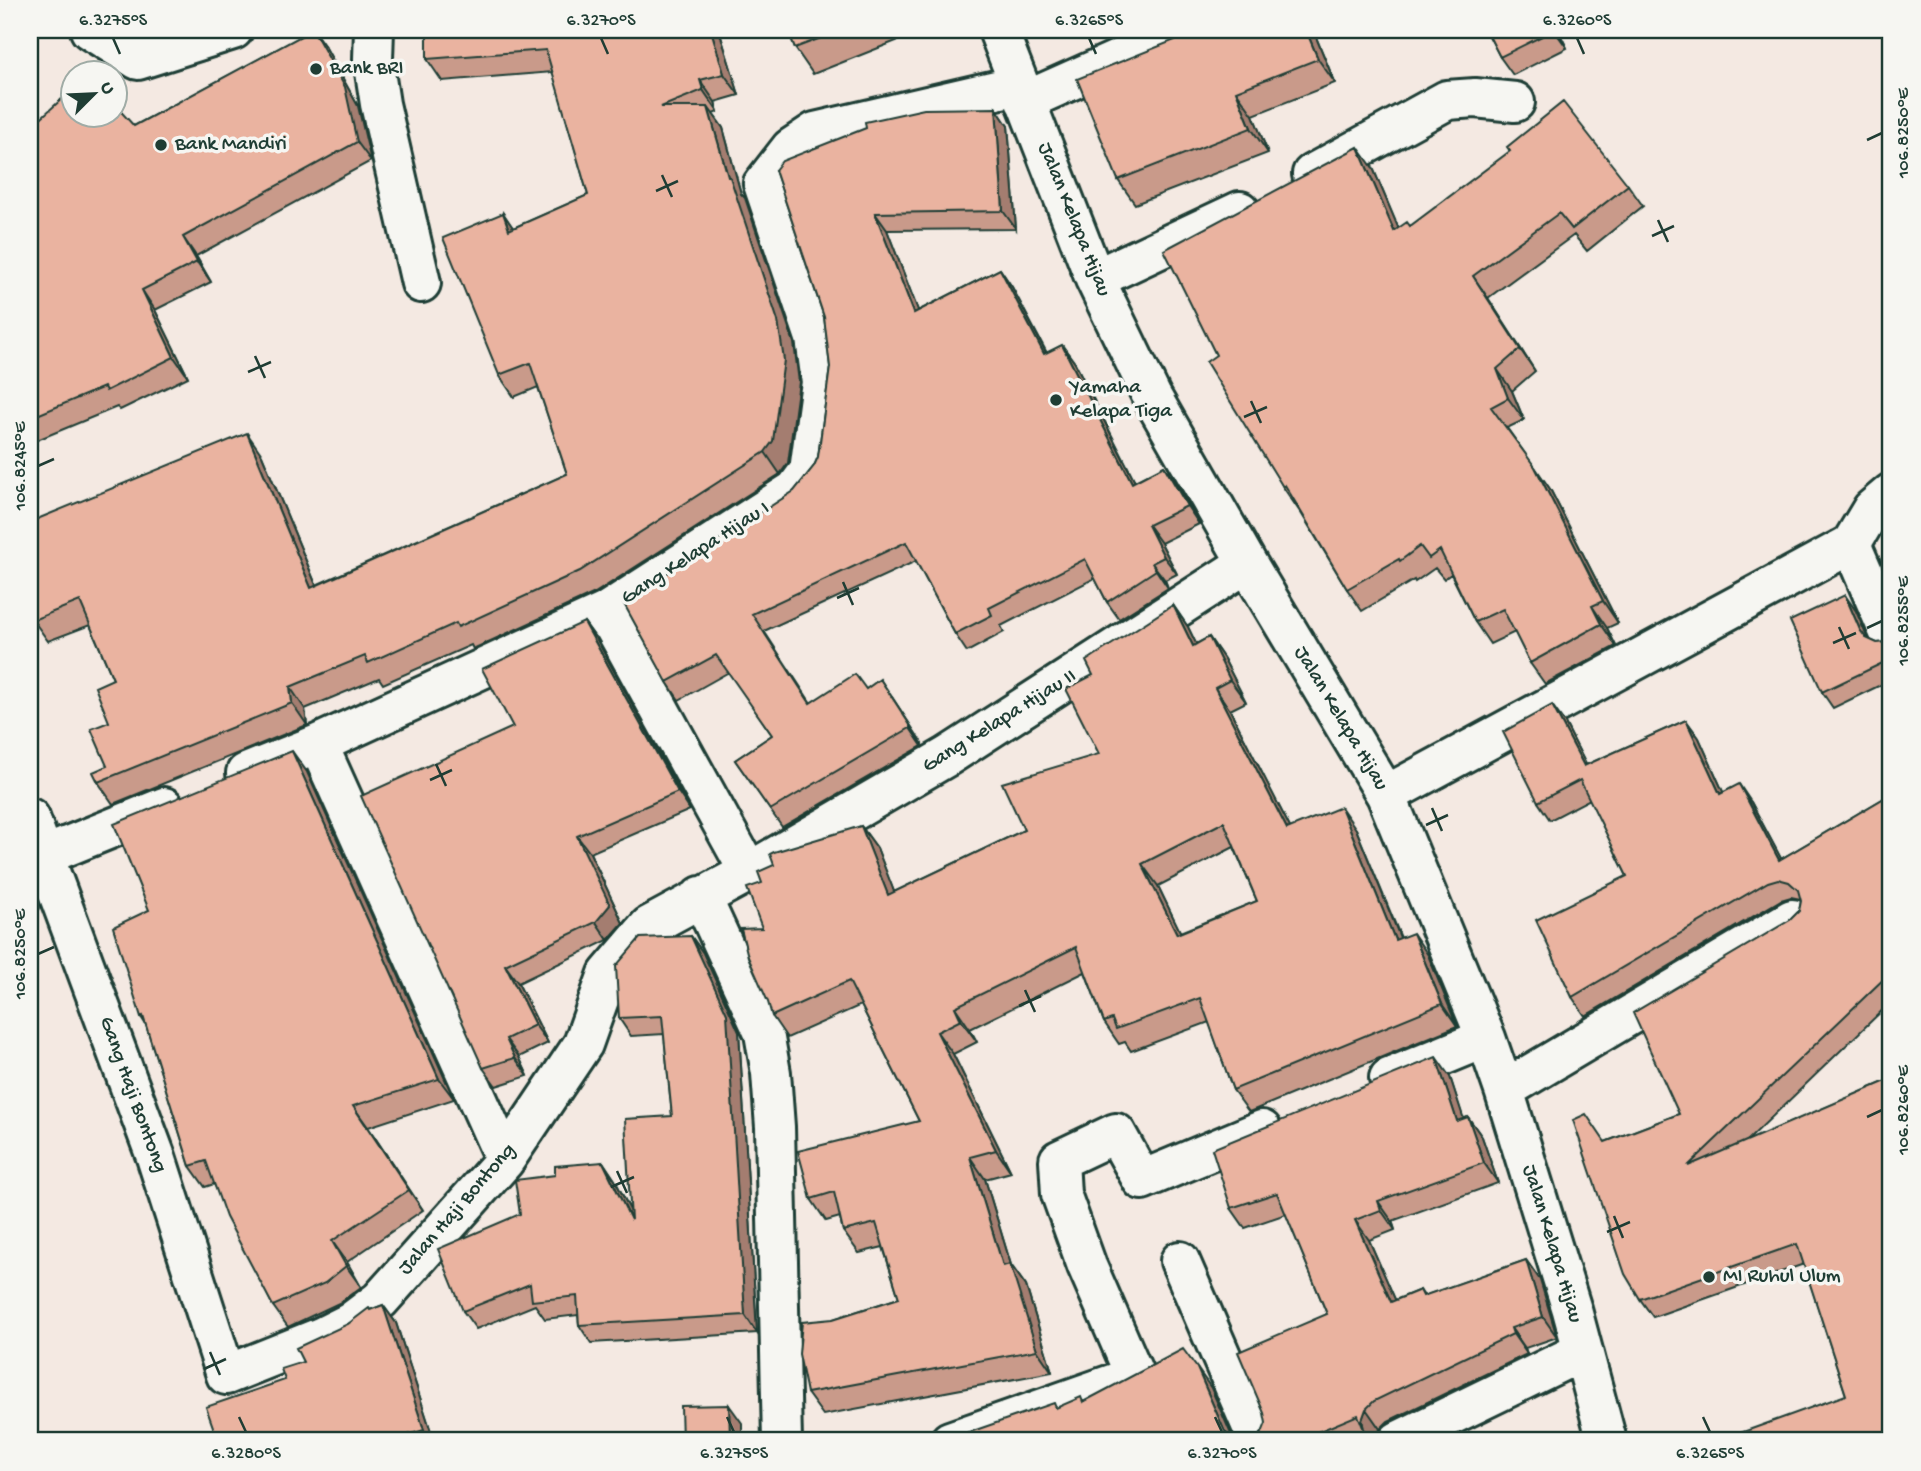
<svg xmlns="http://www.w3.org/2000/svg" width="1921" height="1471" font-family="'Gochi Hand',sans-serif">
	<rect width="100%" height="100%" fill="#f4e9e2"/>
	<filter id="ink" filterUnits="userSpaceOnUse"><feTurbulence type="fractalNoise" baseFrequency=".0143" numOctaves="2"/><feDisplacementMap in="SourceGraphic" scale="14" xChannelSelector="R" yChannelSelector="G"/><feConvolveMatrix kernelMatrix="1 2 1 2 8 2 1 2 1" color-interpolation-filters="sRGB"/></filter>
	<g filter="url(#ink)">
		<g fill="none" stroke-linecap="round" stroke-linejoin="round">
			<defs>
				<path id="minor" d="M90,30L138,60L233,30
					M374,30L373,59L380,104L421,283
					M998,30L1095,279L1152,397L1247,563L1386,795L1486,1038L1504,1090L1572,1310L1607,1441
					M1025,101L1184,30
					M1312,174L1447,100L1475,98L1515,102
					M1095,279L1240,211
					M1851,544L1891,637
					M606,612L749,872
					M318,744L505,1160
					M246,773L318,744L606,612L795,490L809,471L821,382L815,338L763,184L791,148L815,132L1018,85
					M1386,795L1851,544L1872,509L1891,493
					M30,818L156,1157L226,1375L321,1337L351,1322L380,1300L505,1160L583,1044L608,974L649,926L749,872L948,756L1247,563
					M43,856L164,807
					M701,896L764,1033L771,1073L775,1127L782,1441
					M1389,1078L1486,1038
					M1504,1090L1792,919
					M1180,1261L1258,1441
					M950,1441L1135,1376L1087,1266L1061,1194L1059,1160L1116,1133L1142,1180L1262,1130
					M1398,1441L1583,1351"/>
			</defs>
			<use href="#minor" stroke="#1f3d34" stroke-width="44"/>
			<use href="#minor" stroke="#f6f6f2" stroke-width="38"/>
		</g>
		<path fill="#c99a8a" stroke="#1f3d34" stroke-width="2" fill-rule="evenodd" d="M313,30L326,48L358,106L371,161L196,256L211,282L155,310L188,377L120,410L117,407L30,443V115L34,123L134,126Z
			M427,30H719L739,95L715,102L718,112L713,114L723,128L741,194L745,198L794,343L799,382L788,463L780,474L595,593L473,649L471,645L383,684L379,678L305,709L307,725L113,804L98,782L107,766L113,679L90,625L48,641L33,620L262,455L316,585L567,474L538,387L514,397L499,375L503,213L513,228L588,195L553,72L442,81L427,59Z
			M788,30H924L813,74L795,48Z
			M1313,30L1335,83L1253,115L1268,153L1135,204L1118,180L1175,40Z
			M1486,30H1558L1567,48L1513,75L1500,57Z
			M996,108L1008,126L1016,229L887,230L918,311L1000,269L1012,287L1047,353L1062,345L1075,363L1135,481L1164,466L1176,483L1199,524L1161,543L1177,574L1165,580L1168,588L1119,619L1107,602L1095,578L1001,626L1004,632L967,652L955,634L916,561L764,631L811,703L866,689L892,697L922,743V746L782,827L735,760L772,735L729,672L679,700L667,682L794,491L814,466L818,457L830,367L824,317L775,170Z
			M1373,168L1398,228L1628,185L1643,206L1587,251L1574,235L1488,298L1535,371L1512,391L1524,420L1507,428L1550,489L1618,623L1607,628L1616,646L1545,684L1530,663L1515,632L1490,644L1475,622L1451,574L1444,579L1435,568L1415,582L1414,580L1362,611L1347,589L1298,508V509L1283,487L1216,355Z
			M1173,605L1188,627L1196,644L1209,637L1224,659L1246,702L1230,710L1290,828L1356,829L1401,938L1428,955L1457,1026L1249,1112L1233,1090L1209,1022L1131,1051L1125,1042L1119,1044L1104,1022L1085,972L970,1029L977,1042L953,1054L1011,1172L985,1179L1011,1265L1026,1286L1052,1372L823,1415L807,1393L833,1319L899,1298L883,1247L859,1253L843,1231L840,1217L826,1221L811,1199L919,1121L861,1005L787,1038L772,1016L762,928V883L774,865L861,826L877,848L894,892L1024,830L1099,754L1093,675ZM1234,847L1257,901L1180,932L1158,886Z
			M1856,611L1868,639L1877,643L1888,642L1891,639V680L1833,708L1822,692Z
			M584,622L597,640L690,810L590,853L623,923L608,940L518,983L548,1043L519,1057L528,1076L496,1086L483,1068L513,727Z
			M1686,720L1699,738L1723,792L1751,802L1781,859L1891,794V1002L1746,1142L1891,1079L1846,1395L1804,1264L1653,1317L1640,1299L1605,1142L1679,1114L1790,920L1799,911L1801,901V899L1791,897L1781,900L1585,1016L1572,997L1627,876L1590,799L1550,820L1538,802L1565,723L1586,765Z
			M307,772L454,1099L368,1127L423,1210L347,1262L361,1287L339,1303L288,1327L273,1306L214,1184L205,1187L190,1166L146,1025L141,1017L149,910Z
			M30,880L35,893L30,895Z
			M691,936L703,953L739,1032L757,1333L591,1343L579,1325L578,1315L545,1319L535,1305L476,1329L463,1311L520,1214L555,1175L603,1162L615,1180L631,1212L672,1116L664,1034L631,1036L619,1018Z
			M1450,1077L1463,1118L1468,1117L1482,1137L1498,1183L1392,1221L1395,1230L1369,1240L1395,1300L1420,1290L1424,1296L1526,1260L1540,1280L1557,1337L1525,1348L1527,1354L1388,1421L1380,1429L1376,1440L1369,1436L1357,1441H1250H1253L1262,1433L1327,1314L1286,1214L1245,1228L1231,1208Z
			M383,1305L396,1323L434,1441H218L285,1380L303,1362L348,1324L370,1310Z"/>
		<path fill="#a47d70" stroke="#1f3d34" stroke-width="2" d="M313,30L326,48L358,106L371,161L357,142Z
			M711,30H719L739,95L724,74Z
			M1306,30H1313L1335,83L1318,59Z
			M1554,30H1558L1567,48Z
			M700,80L715,102L718,112L703,90Z
			M1236,91L1253,115L1268,153L1251,128Z
			M708,107L723,128L741,194L745,198L794,343L799,382L788,463L780,474L765,452L728,177Z
			M996,108L1008,126L1016,229L1003,211Z
			M1358,147L1373,168L1409,253L1394,231Z
			M503,213L518,235L509,230Z
			M875,213L887,230L926,331L914,313Z
			M183,237L196,256L211,282L197,262Z
			M1000,269L1012,287L1056,372L1044,354Z
			M1473,276L1488,298L1535,371L1520,349Z
			M142,290L155,310L188,377L174,357Z
			M1062,345L1075,363L1144,500L1132,483Z
			M1497,369L1512,391L1524,420L1508,398Z
			M247,433L262,455L326,609L311,588Z
			M1164,466L1176,483L1199,524L1187,506Z
			M1535,467L1550,489L1618,623L1603,601Z
			M1148,525L1161,543L1177,574L1164,557Z
			M1152,563L1165,580L1168,588L1156,570Z
			M1845,595L1856,611L1871,646L1860,630Z
			M1173,605L1188,627L1208,668L1193,646Z
			M1592,606L1607,628L1616,646L1601,624Z
			M584,622L597,640L690,810L678,792Z
			M1209,637L1224,659L1246,702L1230,680Z
			M880,679L922,743V746L910,728Z
			M290,687L305,709L307,725L292,703Z
			M1215,688L1230,710L1302,851L1287,829Z
			M1552,705L1565,723L1596,784L1584,766Z
			M1686,720L1699,738L1732,812L1720,794Z
			M292,751L307,772L454,1099L439,1079Z
			M1739,784L1751,802L1792,879L1779,860Z
			M1341,807L1356,829L1410,962L1395,940Z
			M861,826L877,848L904,917L888,895Z
			M577,836L590,853L623,923L608,940L596,922Z
			M1142,864L1158,886L1192,956L1177,934Z
			M1413,933L1428,955L1457,1026L1442,1004Z
			M691,936L703,953L739,1032L757,1333L745,1315Z
			M505,965L518,983L548,1043L535,1025Z
			M955,1007L970,1029L977,1042L961,1020Z
			M937,1032L953,1054L1011,1172L996,1150Z
			M506,1039L519,1057L528,1076L515,1058Z
			M1436,1057L1450,1077L1471,1141L1457,1121Z
			M353,1106L368,1127L423,1210L409,1190Z
			M1468,1117L1482,1137L1498,1183L1484,1163Z
			M970,1157L985,1179L1011,1265L1026,1286L1052,1372L1037,1350L1003,1266Z
			M603,1162L615,1180L644,1238L631,1220Z
			M1378,1201L1392,1221L1395,1230L1381,1210Z
			M1355,1220L1369,1240L1405,1322L1391,1302Z
			M332,1241L347,1262L361,1287L346,1266Z
			M1526,1260L1540,1280L1557,1337L1543,1317Z
			M383,1305L396,1323L434,1441H432L424,1430Z
			M1511,1328L1525,1348L1527,1354L1513,1334Z
			M1197,1368L1211,1388L1234,1441H1232L1224,1430Z
			M729,1405L742,1423V1441H730Z
			M1366,1409L1380,1429L1376,1441H1372L1364,1430L1362,1420Z"/>
		<path fill="#eab3a0" stroke="#1f3d34" stroke-width="2" fill-rule="evenodd" d="M312,30H313L345,87L357,142L183,237L197,262L142,290L174,357L106,391L104,387L30,418V119L33,125L74,88V116H116V106L134,126Z
			M427,30H711L724,74L700,80L703,90L661,107H708L728,177H730L778,321L784,360L773,441L765,452L580,571L458,627L456,623L368,663L365,656L290,687L292,703L98,782L93,772L107,766L91,729L109,722L95,687L113,679L80,601L33,620L30,612V522L247,433L311,588L567,474L530,363L499,375L443,238L503,213L509,230L588,195L546,50L427,59Z
			M788,30H842L795,48Z
			M1171,30H1306L1318,59L1236,91L1251,128L1118,180L1077,79L1175,40Z
			M1486,30H1554L1500,57Z
			M1563,102L1628,185L1572,229L1559,213L1473,276L1520,349L1497,369L1508,398L1491,407L1535,467L1603,601L1592,606L1601,624L1530,663L1503,609L1475,622L1440,550L1429,558L1420,546L1400,561L1399,559L1347,589L1285,485L1283,487L1206,362L1216,355L1164,250L1358,147L1394,231L1407,222L1410,226L1510,151L1507,147Z
			M996,108L1003,211L875,213L914,313L1000,269L1044,354L1062,345L1132,483L1164,466L1187,506L1148,525L1164,557L1152,563L1156,570L1107,602L1085,559L989,608L992,615L955,634L906,542L752,614L810,703L855,674L866,689L880,679L910,725V728L770,810L735,760L772,735L716,655L667,682L623,602L794,491L814,466L818,457L830,367L824,317L775,170L782,161L866,128L865,122L924,109Z
			M1845,595L1860,630L1866,638L1877,643L1888,642L1891,639V659L1822,692L1790,621Z
			M1173,605L1193,646L1209,637L1230,680L1215,688L1287,829L1341,807L1395,940L1413,933L1442,1004L1233,1090L1200,998L1116,1029L1112,1019L1104,1022L1076,947L955,1007L961,1020L937,1032L996,1150L970,1157L1003,1266L1010,1264L1037,1350L807,1393L799,1354L802,1322L833,1319L899,1298L876,1223L843,1231L834,1192L811,1199L798,1151L919,1121L849,981L772,1016L768,1002L748,957L741,929L762,928L747,888L762,883L758,872L774,865L770,854L774,852L861,826L888,895L1024,830L1002,783L1099,754L1066,689L1093,675L1086,661ZM1224,822L1257,901L1177,934L1142,864Z
			M584,622L678,792L577,836L610,905L596,922L505,965L535,1025L506,1039L515,1058L483,1068L361,796L513,727L482,669Z
			M1552,705L1584,766L1686,720L1720,794L1739,784L1779,860L1891,794V972L1688,1166L1891,1079V1441H1718L1846,1395L1797,1244L1640,1299L1625,1274L1573,1120L1586,1114L1605,1142L1679,1114L1633,1013L1790,920L1799,911L1801,901L1798,890L1789,882L1778,879L1768,882L1572,997L1536,920L1627,876L1580,780L1538,802L1503,732Z
			M292,751L439,1079L353,1106L409,1190L332,1241L346,1266L325,1283L273,1306L226,1217L206,1161L190,1166L143,1016L141,1017L113,927L149,910L114,824Z
			M691,936L727,1014L745,1315L579,1325L577,1296L532,1301L530,1284L463,1311L438,1249L520,1214L515,1180L555,1175V1166L603,1162L631,1220L625,1119L672,1116L662,1016L619,1018L616,966L640,938Z
			M1436,1057L1457,1121L1468,1117L1484,1163L1378,1201L1381,1210L1355,1220L1391,1302L1420,1290L1423,1296L1526,1260L1543,1317L1511,1328L1513,1334L1374,1401L1366,1409L1362,1420L1364,1430L1358,1415L1296,1441H1250H1253L1262,1433L1266,1423L1264,1413L1238,1352L1327,1314L1277,1193L1231,1208L1212,1149Z
			M383,1305L424,1430L389,1441H218L206,1407L285,1380L281,1369L303,1362L296,1348L348,1324L369,1308L370,1310Z
			M1183,1349L1197,1368L1224,1430L1230,1438L1238,1441H944L1054,1403L1056,1408L1081,1397L1083,1402Z
			M729,1405L730,1441H682L681,1406Z
			M1533,1435L1536,1441H1520Z"/>
	</g>
	<path fill="none" stroke="#1f3d34" stroke-width="2.5" d="M113,38L120,54M601,38L608,54M1089,38L1096,54M1577,38L1584,54M1867,140L1882,133M662,175L672,197M656,191L678,181M1658,220L1668,242M1652,236L1674,226M255,356L265,378M248,372L271,362M1251,401L1261,423M1244,417L1267,407M38,466L54,459M843,582L853,605M837,598L859,588M1839,627L1849,649M1867,628L1882,621M1833,643L1856,633M436,764L446,786M430,780L452,770M1432,808L1442,831M1426,825L1448,815M38,954L54,947M1025,990L1035,1012M1019,1006L1041,996M1867,1117L1882,1110M617,1171L627,1193M611,1187L634,1177M1614,1216L1623,1238M1607,1232L1630,1222M210,1352L220,1375M204,1369L226,1359M239,1417L246,1432M727,1417L734,1432M1215,1417L1222,1432M1703,1417L1710,1432"/>
	<g fill="#1f3d34" stroke="#f6f6f2" stroke-width="2.5">
		<circle cx="316" cy="69" r="7"/>
		<circle cx="161" cy="145" r="7"/>
		<circle cx="1056" cy="400" r="7"/>
		<circle cx="1709" cy="1277" r="7"/>
	</g>
	<g text-anchor="middle" dominant-baseline="central" stroke-width="7" stroke-linejoin="round" paint-order="stroke">
		<g font-size="21" fill="#1f3d34" stroke="#f6f6f2" text-anchor="start">
			<text x="330" y="69">Bank BRI</text>
			<text x="175" y="145">Bank Mandiri</text>
			<text x="1070" y="388">Yamaha<tspan x="1070" dy="24">Kelapa Tiga</tspan></text>
			<text x="1723" y="1277">MI Ruhul Ulum</text>
		</g>
		<g font-size="21" fill="#1f3d34" stroke="#f6f6f2">
			<text transform="translate(1073 220) rotate(68)">Jalan Kelapa Hijau</text>
			<text transform="translate(696 554) rotate(-33)">Gang Kelapa Hijau I</text>
			<text transform="translate(1340 719) rotate(59)">Jalan Kelapa Hijau</text>
			<text transform="translate(1000 722) rotate(-32)">Gang Kelapa Hijau II</text>
			<text transform="translate(132 1095) rotate(70)">Gang Haji Bontong</text>
			<text transform="translate(458 1210) rotate(-49)">Jalan Haji Bontong</text>
			<text transform="translate(1551 1244) rotate(73)">Jalan Kelapa Hijau</text>
		</g>
	</g>
	<rect width="1921" height="1471" fill="none" stroke="#f6f6f2" stroke-width="77"/>
	<g transform="translate(94 94) rotate(66)"><circle r="33" fill="#f6f6f2" stroke="#a0aca6" stroke-width="2"/>
	<path d="M0-5L12 26L0 18L-12 26Z" fill="#1f3d34"/>
	<text y="-10" font-size="19" font-weight="bold" text-anchor="middle" fill="#1f3d34">U</text>
	</g>
	<rect x="38" y="38" width="1844" height="1394" fill="none" stroke="#1f3d34" stroke-width="2.5"/>
	<g font-size="18" text-anchor="middle" fill="#1f3d34">
		<text x="113" y="25">6.3275°S</text>
		<text x="601" y="25">6.3270°S</text>
		<text x="1089" y="25">6.3265°S</text>
		<text x="1577" y="25">6.3260°S</text>
		<text transform="translate(1902 133) rotate(-90)" y="6">106.8250°E</text>
		<text transform="translate(19 466) rotate(-90)" y="6">106.8245°E</text>
		<text transform="translate(1902 621) rotate(-90)" y="6">106.8255°E</text>
		<text transform="translate(19 954) rotate(-90)" y="6">106.8250°E</text>
		<text transform="translate(1902 1110) rotate(-90)" y="6">106.8260°E</text>
		<text x="246" y="1458">6.3280°S</text>
		<text x="734" y="1458">6.3275°S</text>
		<text x="1222" y="1458">6.3270°S</text>
		<text x="1710" y="1458">6.3265°S</text>
	</g>
</svg>
